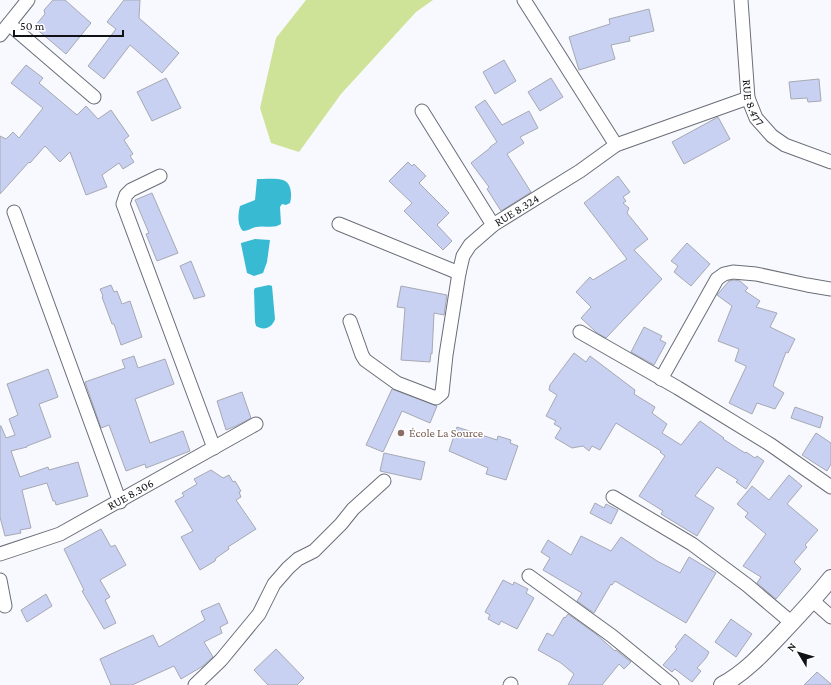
<svg xmlns="http://www.w3.org/2000/svg" width="831" height="685" font-family="'Crimson Pro',serif">
	<rect width="100%" height="100%" fill="#f8f9fe"/>
	<path fill="#cfe398" d="M306,0H433L416,12L341,94L299,152L271,143L260,108L276,38Z"/>
	<path fill="#38bad2" d="M257,179C263,179 278,178 283,180C292,183 292,196 290,203L286,205L282,204L280,207L281,224C274,229 264,225 256,227C251,228 248,231 243,231C237,225 238,214 240,206L255,200Z
		M255,239L270,240L267,262L263,273L254,276L247,273L241,244V243Z
		M269,285L272,286L275,319C272,328 264,331 256,326L255,322L254,290L255,288Z"/>
	<path fill="#c8d1f1" stroke="#a6a9b3" d="M53,0H65L91,23L66,54L34,27L45,14L44,10Z
		M124,0H140L139,18L179,53L162,73L130,45L104,79L88,66L116,29L107,22Z
		M649,9L654,31L629,37L630,41L611,45L615,59L579,70L569,37L610,24L609,19Z
		M504,60L516,81L495,94L483,72Z
		M26,65L43,78L39,83L77,115L86,106L98,119L111,110L129,136L124,140L133,154L130,156L134,162L123,169L119,163L102,175L107,187L86,195L70,152L60,162L45,146L30,163L29,162L0,194V136L6,139L13,132L19,138L43,108L11,83Z
		M166,78L181,108L152,121L137,92Z
		M551,78L563,97L540,111L528,92Z
		M819,79L821,101L808,102L807,98L791,99L789,82Z
		M485,100L502,125L529,111L538,128L520,137L524,143L507,154L531,192L501,211L487,189L489,187L471,163L490,148V147L497,142L475,107Z
		M718,117L730,139L684,164L672,142Z
		M408,162L412,166L414,164L426,176L419,183L449,213L437,225L452,241L443,250L404,211L412,203L389,181Z
		M618,176L630,192L623,197L626,201L623,203L629,208L627,213L648,239L634,250L662,279L606,338L597,333L581,318L591,307L576,292L590,277L593,280L627,259L584,203Z
		M152,193L178,253L157,261L146,234L149,233L135,200Z
		M687,243L710,264L691,286L674,272L678,266L671,261Z
		M191,261L205,296L194,299L180,266Z
		M734,280L740,281L748,288L745,291L760,301L756,307L777,313L770,327L795,339L788,353L786,352L773,386L784,393L775,409L757,403L752,414L729,403L746,367V366L735,361L739,349L718,341L732,306L717,295L729,281Z
		M111,285L114,292L117,291L122,304L130,301L142,337L121,345L114,324H112L102,297L103,296L100,289Z
		M401,286L447,295L444,315L434,313L432,354L431,353L430,362L401,360L405,308L397,307Z
		M644,327L662,336L660,340L666,343L654,365L631,352Z
		M574,353L586,362L590,356L635,390L634,394L655,407L652,413L667,424L662,433L681,445L700,421L724,438L723,439L745,453L746,452L755,458L757,456L764,461L746,489L736,482L738,480L717,467L695,496L714,508L697,536L661,514L663,511L639,496L665,456L660,452L661,451L616,423L600,450L592,446L589,451L583,446L572,448L555,438L561,428L554,424L556,421L546,416L557,395L549,390L550,385Z
		M134,356L138,368L165,359L174,384L135,399L150,443L183,431L190,451L146,468L145,464L126,471L109,425L101,428L85,382L125,368L122,360Z
		M48,369L58,397L39,404L51,437L27,446V447L11,451L20,477L48,467L49,470L78,462L88,496L56,505L55,501H53L47,483L22,490L31,528L20,530L21,533L5,536L0,517V426H1L6,438L15,435L9,419L18,415L7,384Z
		M392,389L437,406L430,423L402,411L383,452L366,445Z
		M242,392L251,418L236,426L226,430L217,401Z
		M795,407L823,417L820,428L791,418Z
		M457,427L497,440L498,436L511,440L510,443L518,446L506,480L486,474L488,468L449,451Z
		M816,433L831,443V464L827,471L802,455Z
		M384,453L425,462L421,480L380,471Z
		M211,470L223,478L229,475L233,482L235,481L241,491L239,492L241,497L236,500L256,529L228,547L229,549L216,558L215,561L200,570L181,537L193,531L175,501L184,496L182,493L197,484L194,479Z
		M789,475L802,486L787,504L818,530L805,545L807,547L794,562L801,569L776,599L757,583L761,577L743,566L766,534L745,517L748,513L737,504L752,486L769,500Z
		M595,503L604,508L606,504L618,510L611,524L590,513Z
		M101,529L111,547L115,545L126,565L100,580L110,597L105,600L116,623L104,629L82,591L84,590L64,549Z
		M581,536L611,551L621,537L657,561L680,573L689,557L716,573L686,623L615,581L612,585L611,584L594,613L577,601L582,593L543,570L550,558L541,552L548,540L571,555Z
		M503,580L513,585L514,582L528,589L526,593L534,598L517,629L501,621L499,625L488,619L490,615L485,612Z
		M46,594L52,606L27,622L21,610Z
		M219,603L228,623L220,627L222,633L204,642L213,657L203,666L181,679L174,666L132,685H111L100,659L153,635L159,647L205,620L201,611Z
		M568,614L596,634L615,651L616,650L631,662L624,669L619,664L602,685H568L574,674L561,663L538,650L547,633L553,636L564,617L565,618Z
		M731,619L752,634L736,657L715,642Z
		M685,634L709,652L706,658L697,668L701,671L692,682L675,669L672,672L663,665L677,649L675,647Z
		M276,649L304,678L297,685H268L254,670Z
		M817,672L831,684V685H804Z"/>
	<g fill="none" stroke-linecap="round" stroke-linejoin="round">
		<defs>
			<g id="minor">
				<path d="M524,0L616,145"/>
				<path id="s1" d="M741,0L748,98L756,118L772,136L785,145L831,162"/>
				<path d="M9,24L94,97"/>
				<path d="M0,35L28,0"/>
				<path d="M422,111L493,225"/>
				<path d="M160,176L131,190L126,195L123,204L214,448"/>
				<path d="M14,212L120,502"/>
				<path d="M339,224L459,273"/>
				<path id="s2" d="M350,321L362,355L365,360L397,383L436,398L442,393L446,355L459,273L463,256L470,245L493,225L580,171L616,145L748,98"/>
				<path d="M580,332L678,388L771,445L831,487"/>
				<path d="M661,379L717,279L724,274L733,272L756,274L807,285L831,289"/>
				<path d="M613,497L692,544L747,585L792,623"/>
				<path id="s3" d="M0,554L60,534L256,424"/>
				<path d="M529,576L612,636L672,685"/>
				<path d="M0,580L5,606"/>
				<path d="M813,601L831,617"/>
				<path d="M195,685L221,660L259,614L274,584L288,568L298,559L314,551L341,524L353,509L384,481"/>
				<path d="M510,685L511,684"/>
			</g>
			<path id="tertiary" d="M722,685C746,672 764,652 782,633C799,615 816,597 831,578"/>
		</defs>
		<use href="#minor" stroke="#6b6e78" stroke-width="15"/>
		<use href="#tertiary" stroke="#6b6e78" stroke-width="18"/>
		<use href="#minor" stroke="#fff" stroke-width="13"/>
		<use href="#tertiary" stroke="#fff" stroke-width="16"/>
	</g>
	<circle fill="#8d6e63" stroke="#fff" stroke-width="1.5" cx="401" cy="433" r="4"/>
	<g text-anchor="middle" dominant-baseline="central" stroke-width="3" stroke-linejoin="round" paint-order="stroke">
		<g font-size="12" fill="#111216" stroke="#fff">
			<text stroke="none"><textPath href="#s1" startOffset="104">RUE 8.477</textPath></text>
			<text stroke="none"><textPath href="#s2" startOffset="341">RUE 8.324</textPath></text>
			<text stroke="none"><textPath href="#s3" startOffset="144">RUE 8.306</textPath></text>
		</g>
		<g font-size="12" fill="#785e54" stroke="#fff" text-anchor="start">
			<text x="409" y="433">École La Source</text>
		</g>
	</g>
	<g transform="translate(799 653) rotate(308)" stroke="#ffffff" stroke-width="3" paint-order="stroke">
	<path d="M0-3L7 15L0 10L-7 15Z" fill="#111216"/>
	<text y="-6" font-size="11" font-weight="bold" text-anchor="middle" fill="#111216">N</text>
	</g>
	<path d="M14 30v6h109v-6" fill="none" stroke="#111216" stroke-width="2"/>
	<text x="20" y="30" font-size="12" fill="#111216" stroke="#ffffff" stroke-width="3" paint-order="stroke">50 m</text>
</svg>
